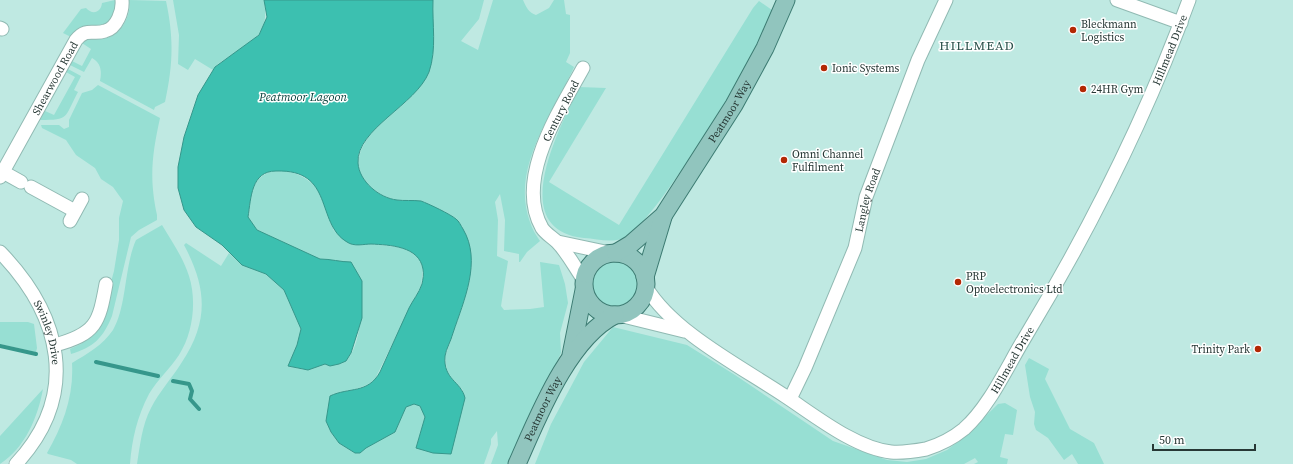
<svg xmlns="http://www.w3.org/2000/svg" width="1293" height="464" font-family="'Source Serif 4',serif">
	<rect width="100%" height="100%" fill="#bfe9e2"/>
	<path fill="#97dfd3" d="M115,0V10L112,18L107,24L83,27L71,37L63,33L81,9L86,8C92,15 101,13 102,3Z
		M129,0L166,1C174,38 173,65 165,102L155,107L154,110L100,81C102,71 101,63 92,58L84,72L70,65L72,61L82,66L91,49L82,43C89,35 96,40 106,38C121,35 132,15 129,0Z
		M173,0H264C269,32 258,38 233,54C226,59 218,62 213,70L195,59L188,70L178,64L179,35Z
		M433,0H484L479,19L461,41L478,50L493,0H523C526,7 529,13 536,15L549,8L554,0H564L566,14L570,15V53L566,62L574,67C553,114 510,168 530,222C532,229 536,235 540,241L527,252L520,262H519V254L504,251L505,220L500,194L495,202L498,220L497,256L508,261L501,306L504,310L530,309L544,307L540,262L559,265L565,284L568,303L560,333L561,353L509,464H491L498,445L497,431L491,439V444L484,464H137C140,445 142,425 151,408C159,392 172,378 182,362C209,321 207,288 184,245L186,243L221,266L229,253L242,265L266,274L284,290L301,329L297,345L288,366C294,367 303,371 309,369C314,368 319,364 324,364C331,363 337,367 345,361C362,349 362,300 362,281C348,270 338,260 320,259L257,230L248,217C250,207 250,192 255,184C271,158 310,174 322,195C328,206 330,220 334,231L361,245L371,244L405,248L420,259L423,268L421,286L375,379C362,391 345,389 330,396L331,432L339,443L354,453H360L366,448L395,432L406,407L414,404L420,406L425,417L416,448L463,390L453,382L447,371L445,356L453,335L457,219L421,201L395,200L383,196L366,184L359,171L358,161L361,150L371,131L407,101L433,59Z
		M759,1L772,10C765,26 758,43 750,59C730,96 706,133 683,168C668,189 649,218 630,234C618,245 599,239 584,238C504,230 561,126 579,87L606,88L549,182L619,225L753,8Z
		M68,69L81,76L74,90L78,92C64,118 70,120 40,120L45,111L54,115L75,77L66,72Z
		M98,85L160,118C152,155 149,178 157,215V220L139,230L131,237L112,316C103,338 94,347 71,354L70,349L81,344L99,325L114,271L119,240V218L123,201L113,187L101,179L95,168L76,155L66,140L42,128L41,125H59L64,129L69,127V120L82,93L92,90Z
		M162,225C172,242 183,257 189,276C197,301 193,333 179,355C170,369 157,380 149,394C137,417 132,439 130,464H77L71,460L48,454L47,453C63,425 74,396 72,363C87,354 103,345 113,330C127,306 124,267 136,240Z
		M593 284a22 22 0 1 1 44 0a22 22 0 1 1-44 0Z
		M0,322H28L34,324L37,348L36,352L0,344Z
		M613,327L687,345L735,375L833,441L887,460L907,462L926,459L947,450L963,438L998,404L1005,403L1017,410L1013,435L1005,434L1000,457L1008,459L1007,464H974L978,462L975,458L964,464H535L551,424L584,362Z
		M1029,358L1049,369L1045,379L1070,429L1094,443L1104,464H1078L1072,454L1064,460L1048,438L1036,430L1034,424L1035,412L1030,397L1025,365Z
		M43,389C38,417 25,448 0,464V436Z"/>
	<path fill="#3cc0b0" stroke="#36978b" d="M264,0H433C432,24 437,49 429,72C416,105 356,129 358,163C359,181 379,198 397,200C404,201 413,200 421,201C429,204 450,214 456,219C459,221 461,226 463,229C482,261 464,300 453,333C451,341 446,349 445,356C443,380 461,381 465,398L451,454L433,453L416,448L425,417L420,406L414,404L406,407L395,432L366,448L360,453H355L339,443L331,432L326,421L330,396C349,387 368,394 380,372C390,351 399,329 409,308C413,300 419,293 422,284C423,279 424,274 423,269C419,246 390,245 371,244C364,244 354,247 347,242C315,223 335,169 276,171C251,171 251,198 248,217L257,230L320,259C331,259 340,262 351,262L362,281V318L351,353L346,361L339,364L330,366L325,364L308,370L288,366L297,345L301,329L284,290L266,274L242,265L222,245L196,227L184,210L178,188V167L184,137L198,95L215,67L259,35L267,17Z"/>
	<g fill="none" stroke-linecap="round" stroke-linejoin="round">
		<path stroke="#36978b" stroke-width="4" d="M0,346L36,354
			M96,362L158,376
			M173,381L189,384L192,391L190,399L199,409"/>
		<defs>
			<g id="minor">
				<path d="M1117,0L1181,23"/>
				<path d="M0,28L2,29"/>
				<path d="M583,68C560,110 514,179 542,228C546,234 552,237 557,242C568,253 575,268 584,280"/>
				<path d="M3,172L21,182"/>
				<path id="s1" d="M0,177L76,40C87,27 93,35 105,31C117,28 123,11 122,0"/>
				<path d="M31,187L75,211"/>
				<path d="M70,221L82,199"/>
				<path d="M558,242L610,253"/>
				<path id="s2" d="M0,252C61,315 81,394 16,464"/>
				<path id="s3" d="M646,287C673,332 740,366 785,396C814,415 855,448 891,452C902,453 915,451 926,449C939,445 953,438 964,429C989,407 1007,367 1024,339C1089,231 1146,118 1189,0"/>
				<path d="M619,315L684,331"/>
				<path d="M55,345C96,334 99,323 106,284"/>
				<path id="s4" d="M790,399L805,368L855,248L866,197L918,60L946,0"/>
			</g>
			<g id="major">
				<circle cx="615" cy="284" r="31"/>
				<path id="s5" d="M616,253L631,244L663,216L734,105L765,48L786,0"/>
				<path d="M645,277L663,217"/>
				<path d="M571,355L584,290"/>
				<path id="s6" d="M517,464C538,417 568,339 615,315"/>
			</g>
		</defs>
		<use href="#minor" stroke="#91bab3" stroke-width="15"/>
		<use href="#major" stroke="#3c7b72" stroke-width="19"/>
		<use href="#minor" stroke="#fff" stroke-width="13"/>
		<use href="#major" stroke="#91c5be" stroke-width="17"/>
	</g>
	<g fill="#b32804" stroke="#fff" stroke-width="1.5">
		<circle cx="1073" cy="30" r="4"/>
		<circle cx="824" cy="68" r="4"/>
		<circle cx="1083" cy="89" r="4"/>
		<circle cx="784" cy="160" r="4"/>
		<circle cx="958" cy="282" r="4"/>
		<circle cx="1258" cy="349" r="4"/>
	</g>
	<g text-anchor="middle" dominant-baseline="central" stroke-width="3" stroke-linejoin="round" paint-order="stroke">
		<g font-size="11" fill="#273835" stroke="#fff" text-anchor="start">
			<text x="1081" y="24">Bleckmann<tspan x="1081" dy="13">Logistics</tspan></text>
			<text x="832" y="68">Ionic Systems</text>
			<text x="1091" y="89">24HR Gym</text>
			<text x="792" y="154">Omni Channel<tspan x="792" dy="13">Fulfilment</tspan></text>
			<text x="966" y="276">PRP<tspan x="966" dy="13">Optoelectronics Ltd</tspan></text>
			<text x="1250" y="349" text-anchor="end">Trinity Park</text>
		</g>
		<g font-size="11" fill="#273835" stroke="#fff">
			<text stroke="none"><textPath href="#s3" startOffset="810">Hillmead Drive</textPath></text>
			<text stroke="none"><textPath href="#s1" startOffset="113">Shearwood Road</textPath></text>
			<text transform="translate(561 111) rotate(-63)">Century Road</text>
			<text stroke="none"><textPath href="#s5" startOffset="184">Peatmoor Way</textPath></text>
			<text stroke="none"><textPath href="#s4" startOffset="214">Langley Road</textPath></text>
			<text stroke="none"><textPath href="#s2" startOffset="95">Swinley Drive</textPath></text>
			<text stroke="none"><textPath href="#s3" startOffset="462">Hillmead Drive</textPath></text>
			<text stroke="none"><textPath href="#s6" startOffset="61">Peatmoor Way</textPath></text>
		</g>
		<g font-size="12" font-style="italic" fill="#0c453f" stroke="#fff">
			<text x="303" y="97">Peatmoor Lagoon</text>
		</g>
		<g font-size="13" letter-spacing="1" fill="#2b514b" stroke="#fff">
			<text x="977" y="45">HILLMEAD</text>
		</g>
	</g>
	<path d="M1153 444v6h102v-6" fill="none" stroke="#273835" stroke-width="2"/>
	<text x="1159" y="444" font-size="12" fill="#273835" stroke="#ffffff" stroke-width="3" paint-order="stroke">50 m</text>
</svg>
